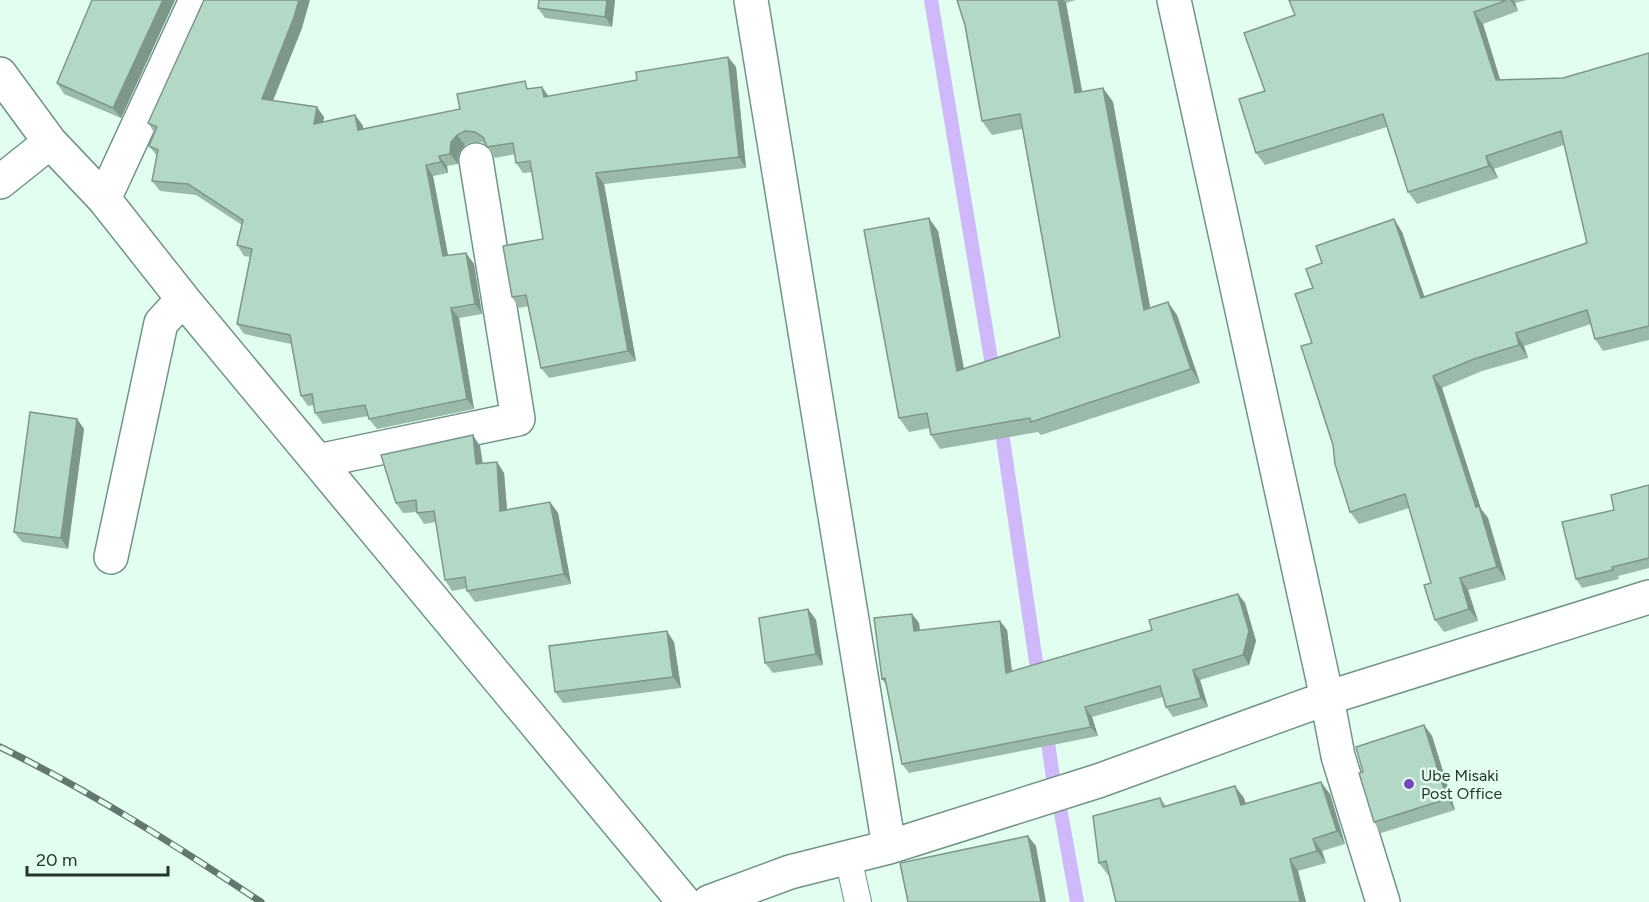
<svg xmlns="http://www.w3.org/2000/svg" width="1649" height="902" font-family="Figtree,sans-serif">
	<rect width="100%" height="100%" fill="#e1fef0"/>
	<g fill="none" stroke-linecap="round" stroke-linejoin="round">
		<path stroke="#cfb9fb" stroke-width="14" d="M931,0L994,377
			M1000,419L1039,682
			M1046,728L1054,785
			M1061,813L1077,902"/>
		<defs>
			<path id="service" d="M848,857L858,902"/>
			<path id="minor" d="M751,0L889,847
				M0,74L50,142L104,199L183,299L684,902
				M0,182L50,142
				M104,199L196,0
				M318,461L518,419L476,160
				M111,557L161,323L183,299
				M1327,698L1338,756L1383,902
				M709,902L790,872L889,847L1098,781L1327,698L1649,597"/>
			<path id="tertiary" d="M1174,0L1327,698"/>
		</defs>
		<use href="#service" stroke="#729484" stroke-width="28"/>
		<use href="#minor" stroke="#729484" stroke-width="36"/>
		<use href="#tertiary" stroke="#729484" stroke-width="36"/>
		<use href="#service" stroke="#fff" stroke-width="26"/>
		<use href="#minor" stroke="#fff" stroke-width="33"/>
		<use href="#tertiary" stroke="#fff" stroke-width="33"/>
		<defs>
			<path id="rail" d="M0,747C92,792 177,846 261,902"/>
		</defs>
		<use href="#rail" stroke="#64776e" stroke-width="7"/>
		<use href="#rail" stroke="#e1fef0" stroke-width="4.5" stroke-dasharray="14" stroke-linecap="butt"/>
	</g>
	<path fill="#9bbaaa" d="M92,0H175L121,118L64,94L57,83Z
		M615,0L612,27L545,18L538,8Z
		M957,0H1076L1066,3L1082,92L1103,88L1113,102L1150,307L1177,315L1200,383L1041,435L1038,432L940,449L931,435L930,428L909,432L899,418L938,231L964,369L1060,337L1022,129L992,135L982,121L965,25Z
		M1289,0H1527L1515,3L1518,11L1483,24L1500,80L1563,78L1649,53V340L1603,351L1595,339L1591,324L1524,346L1528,358L1482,371L1442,388L1481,509L1488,518L1506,580L1468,590L1478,621L1444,632L1435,620L1431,583L1409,508L1359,524L1350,512L1333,445L1312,343L1313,288L1322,263L1394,219L1402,232L1424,296L1587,243L1564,145L1494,169L1498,178L1417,204L1408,192L1387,127L1265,165L1256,153L1265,91L1295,15Z
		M302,28L273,101L324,117L323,122L355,115L363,126V129L460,109L531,89L542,87L549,97L637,80L728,57L736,67L746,168L604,184L636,361L549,378L541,368L529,306L519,308L512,297L543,239L532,172L523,173L516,163L515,154L495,158L486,145L482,142H472L465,145L459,153L458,164L447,166L448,173L433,176L448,255L466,253L474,264L482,314L459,318L474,409L377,429L369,419L368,416L323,424L315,413L314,405L308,406L301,396L291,344L244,334L237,324L250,257L244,256L237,245L242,225L196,195L160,191L152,181L157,156L149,146L154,132L148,123Z
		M77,419L84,429L68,549L22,542L14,532Z
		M480,446L483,463L497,462L504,473L507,510L550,502L558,513L571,584L475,602L467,591V588L452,591L445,580L436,522L424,524L417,513V512L403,513L396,503Z
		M1649,485V568L1618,576L1619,579L1582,588L1576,579L1614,510Z
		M1238,594L1245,603L1256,641L1249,665L1200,680L1208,707L1173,717L1166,707L1163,697L1092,717L1098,736L909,773L902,764L887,687L882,679L912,614L919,623L920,631L1000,621L1007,630L1012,671L1152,630Z
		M808,609L816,620L823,665L773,673L765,663Z
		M674,642L681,688L563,703L555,692Z
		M1424,725L1432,736L1455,810L1381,833L1374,822L1363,772Z
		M1330,794L1345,844L1322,851L1326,863L1298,871L1306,902H1116L1109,875H1108L1099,863L1160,798L1166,806L1244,798L1246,804Z"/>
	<path fill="#7e978b" d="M163,0H175L121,118L113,108Z
		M299,0H310L302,28L269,110L262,99Z
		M607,0H615L612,27L605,17Z
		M1058,0H1064L1066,3L1085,107L1075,93Z
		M1510,0H1513L1515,3L1518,11Z
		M1474,12L1483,24L1504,92L1496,80Z
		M728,57L736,67L746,168L739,157Z
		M542,87L549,97H544Z
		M1103,88L1113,102L1153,323L1144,310Z
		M317,107L324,117L321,134L314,124Z
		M355,115L363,126L365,140L358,130Z
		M457,135L465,145L459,153L458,164L450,154L451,142Z
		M439,156L447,166L448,173L441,162Z
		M1486,156L1494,169L1498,178L1489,166Z
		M426,165L433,176L450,266L443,256Z
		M596,173L604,184L636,361L628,351Z
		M929,218L938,231L967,385L957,371Z
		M1394,219L1402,232L1429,310L1421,298Z
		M466,253L474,264L482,314L475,304Z
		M1168,302L1177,315L1200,383L1191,369Z
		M451,308L459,318L474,409L467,399Z
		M1516,333L1524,346L1528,358L1519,345Z
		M1433,376L1442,388L1481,509L1488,518L1506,580L1497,567Z
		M77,419L84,429L68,549L61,538Z
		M473,435L480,446L484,475L476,464Z
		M497,462L504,473L508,522L500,511Z
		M550,502L558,513L571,584L564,574Z
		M1460,578L1468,590L1478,621L1469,609Z
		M1238,594L1245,603L1256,641L1249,665L1243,655Z
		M808,609L816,620L823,665L816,654Z
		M912,614L919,623L921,641L914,631Z
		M1000,621L1007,630L1013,682L1006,673Z
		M667,631L674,642L681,688L673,677Z
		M1193,670L1200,680L1208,707L1201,698Z
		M1085,707L1092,717L1098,736L1091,727Z
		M1424,725L1432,736L1455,810L1447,799Z
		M1321,782L1330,794L1345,844L1337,831Z
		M1235,786L1244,798L1250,818L1241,805Z
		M1028,836L1036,846L1046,902H1041Z
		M1313,839L1322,851L1326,863L1317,851Z
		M1290,859L1298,871L1306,902H1300Z"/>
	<path fill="#b4d8c6" stroke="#7e978b" stroke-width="1.5" d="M92,0H163L113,108L57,83Z
		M204,0H299L294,17L262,99L317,107L314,124L355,115L358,130L460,109L457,94L525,81L527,89L542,87L544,97L637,80L636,72L728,57L739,157L596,173L628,351L541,368L526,295L512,297L503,246L543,239L530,161L516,163L513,143L487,147L483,137L475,132L465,131L457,135L451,142L450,154L439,156L441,162L426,165L443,256L466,253L475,304L451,308L467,399L369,419L365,405L315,413L312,394L301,396L290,335L237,324L252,249L237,245L243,220L188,184L152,181L158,150L149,146L157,127L148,123Z
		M539,0H607L605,17L538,8Z
		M957,0H1058L1075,93L1103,88L1144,310L1168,302L1191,369L1031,422L1030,418L931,435L927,413L899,418L864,230L929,218L957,371L1060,337L1020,114L982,121L965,25Z
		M1289,0H1507L1474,12L1496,80L1563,78L1649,53V326L1595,339L1587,310L1516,333L1519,345L1474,359L1433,376L1476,507L1479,506L1497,567L1460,578L1469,609L1435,620L1424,585L1431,583L1405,494L1350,512L1335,464L1333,445L1301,346L1312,343L1295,294L1313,288L1306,269L1322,263L1316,246L1394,219L1421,298L1587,243L1561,131L1486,156L1489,166L1408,192L1383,114L1256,153L1239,99L1265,91L1244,33L1295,15Z
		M30,412L77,419L61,538L14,532Z
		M473,435L476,464L497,462L500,511L550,502L564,574L467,591L465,577L445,580L434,511L417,513L416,500L396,503L381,455Z
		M1649,485V558L1612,567L1613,570L1576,579L1562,522L1614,510L1611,495Z
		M1238,594L1249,631L1243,655L1193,670L1201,698L1166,707L1160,686L1085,707L1091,727L902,764L885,678L882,679L874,618L912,614L914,631L1000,621L1006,673L1152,630L1149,620Z
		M808,609L816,654L765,663L759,618Z
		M667,631L673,677L555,692L549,646Z
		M1424,725L1447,799L1374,822L1359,773L1363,772L1356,747Z
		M1321,782L1337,831L1313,839L1317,851L1290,859L1300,902H1116L1106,861L1099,863L1093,816L1160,798L1163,807L1235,786L1241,805Z
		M1028,836L1041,902H908L900,863Z"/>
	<circle fill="#7745bc" stroke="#e1fef0" stroke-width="2" cx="1409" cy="784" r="6"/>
	<g text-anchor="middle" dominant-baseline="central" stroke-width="5" stroke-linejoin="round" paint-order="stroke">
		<g font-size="16" fill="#25342d" stroke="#e1fef0" text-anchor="start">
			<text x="1421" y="775">Ube Misaki<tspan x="1421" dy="18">Post Office</tspan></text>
		</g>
	</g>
	<path d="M27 866v9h141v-9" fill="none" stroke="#25342d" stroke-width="3"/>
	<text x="36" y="866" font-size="18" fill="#25342d" stroke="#e1fef0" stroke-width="4.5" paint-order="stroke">20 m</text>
</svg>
